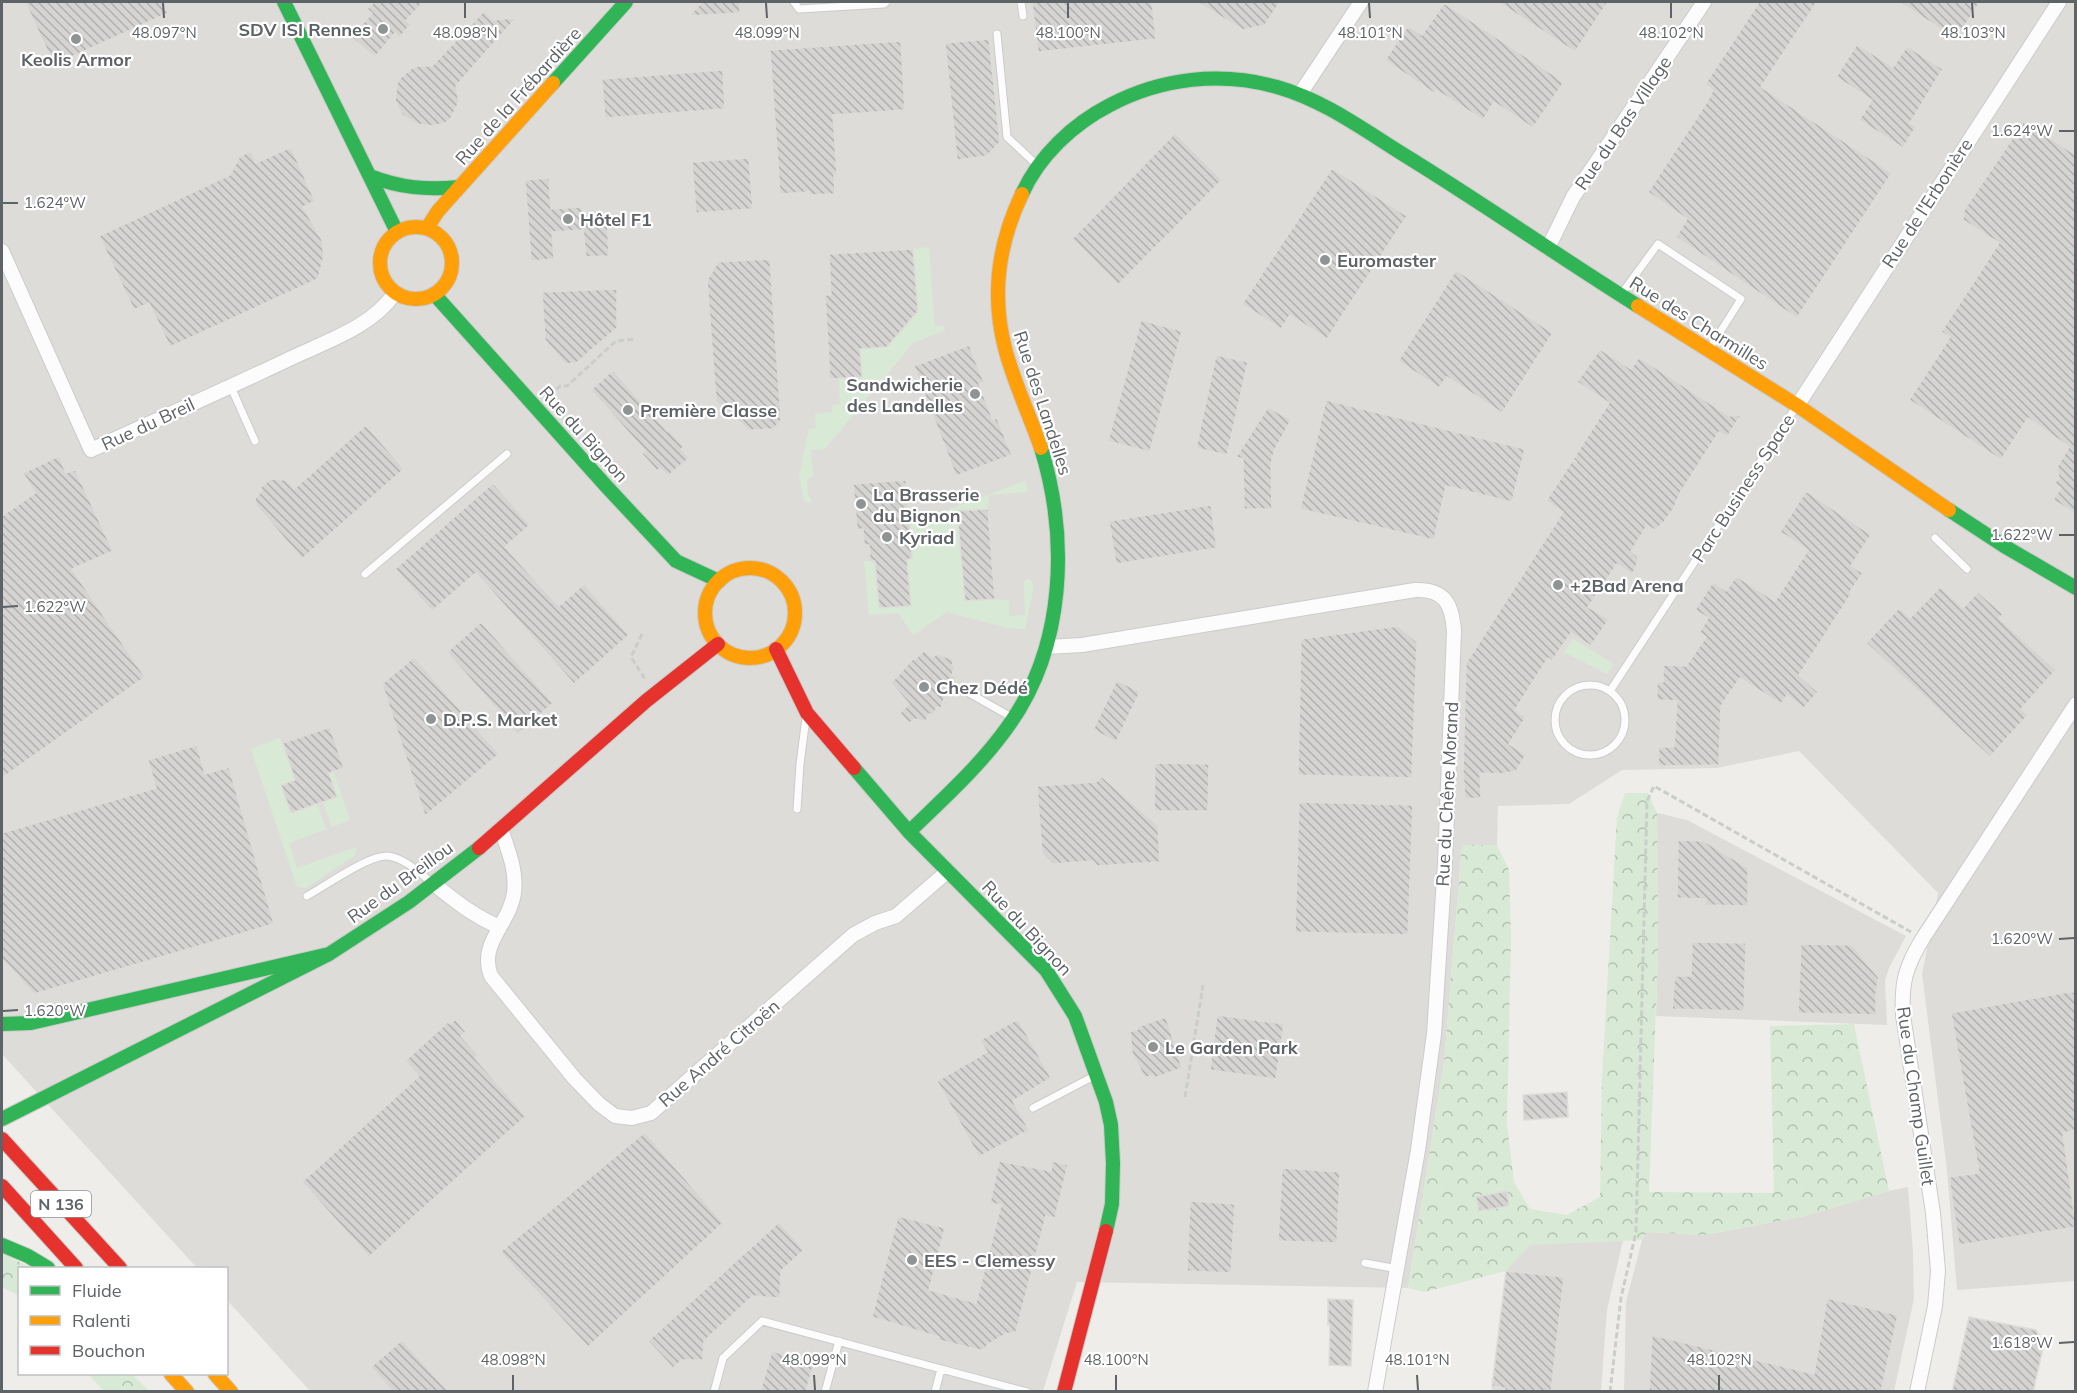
<svg xmlns="http://www.w3.org/2000/svg" width="2077" height="1393" font-family="Mulish,sans-serif">
	<defs>
		<pattern id="forest-crowns" width="20" height="18" patternUnits="userSpaceOnUse" patternTransform="scale(1.5)"><rect width="20" height="18" fill="#d8ead5"/><path d="M2 6a3 3 0 1 1 6 0M12 15a3 3 0 1 1 6 0" fill="none" stroke="#b2c1b1"/></pattern>
		<pattern id="building-back-hatch" width="6" height="6" patternUnits="userSpaceOnUse" patternTransform="scale(1.5)"><rect width="6" height="6" fill="#d5d4d2"/><path d="M-1 5l2 2M0 0l6 6M5-1l2 2" fill="none" stroke="#b0b0ae"/></pattern>
	</defs>
	<rect width="100%" height="100%" fill="#eeede9"/>
	<path fill="#dedcd9" d="M2,2H2075V1281L1957,1290L1947,1170L1922,974L1938,893L1799,751L1717,768L1622,770L1569,804L1498,806L1497,845L1462,846L1444,1063L1408,1288L1077,1282L1043,1391H310L227,1300L226,1268H197L2,1054Z
		M1657,813L1687,820L1906,936L1889,968L1885,981L1887,1025L1656,1016L1658,954Z
		M1908,1187L1913,1253L1914,1299L1894,1391L1624,1392L1626,1302L1642,1240L1647,1232L1704,1235L1805,1216L1889,1191Z
		M1623,1240L1607,1310L1601,1391L1491,1392L1510,1245Z"/>
	<path fill="#d8ead5" d="M929,247L934,318L935,326H944L945,330L913,343L825,449L811,450L813,477L807,479L808,494L812,503L804,501L799,476L809,429L816,428L815,414L832,412V405L840,404L839,379L862,377L860,349L887,347L918,312L913,249Z
		M1025,481L1028,492L989,495L988,509L957,512L965,601L995,599L1009,601V616L1025,615L1024,581L1030,579L1033,583V590L1025,629L1008,628L947,612L913,635L898,613L869,615L864,561H875L879,608L910,606L907,560L912,558L909,520L939,513Z
		M1573,639L1614,664L1607,674L1564,652Z
		M280,738L295,780L281,785L290,813L317,804L326,829L289,843L297,868L356,847L355,855L306,888L297,887L251,749Z
		M333,771L350,820L332,827L323,802L337,797L329,773Z
		M88,1374H112L127,1391H104Z"/>
	<path fill="url(#forest-crowns)" d="M1625,793H1648L1657,813L1658,954L1649,1192L1774,1193L1770,1026L1854,1024L1889,1191L1805,1216L1704,1235L1647,1232L1642,1240L1530,1245L1506,1271L1424,1292L1408,1288L1444,1063L1462,845H1497L1509,870L1511,935L1507,1124L1514,1182L1530,1209L1567,1215L1600,1197L1602,1077L1617,817Z
		M2,1253L31,1268H20L19,1296L2,1287Z
		M112,1374H132L149,1391H127Z"/>
	<path fill="url(#building-back-hatch)" stroke="#dedcd8" stroke-width="1.5" d="M25,2H163L168,13L54,65Z
		M374,2H423L406,21L411,24L400,37L395,33L375,57L351,37L372,13L367,9Z
		M702,2H740V13L689,16Z
		M1032,2H1152L1156,39L1038,52Z
		M1197,2H1280L1265,25L1243,30Z
		M1498,2H1608L1575,52Z
		M1759,2H1817L1761,87L1892,173L1797,318L1676,237L1687,219L1648,192L1707,102L1713,90L1705,84Z
		M1899,2H1980L1956,39Z
		M1444,3L1564,82L1533,128L1494,102L1483,120L1436,90L1434,93L1385,60L1408,26L1422,35Z
		M484,11L493,20L516,18L456,86L459,102L451,118L445,123L433,126L417,124L402,115L395,100L397,84L399,79L412,68L418,66H432Z
		M989,39L1000,142L987,156L957,160L945,43Z
		M901,41L905,110L833,115L837,174L834,175L835,194L810,195L809,192L780,194L770,50Z
		M1857,44L1893,67L1907,46L1943,69L1910,123L1916,127L1903,148L1859,120L1872,100L1836,77Z
		M723,70L725,109L605,118L602,79Z
		M2024,121L2076,155V514L2053,500L2061,488L2054,483L2059,479L2057,467L2069,447L2028,418L2001,460L1909,400L1950,337L1941,332L1999,243L1963,220L1964,210Z
		M1175,133L1222,180L1118,285L1072,239Z
		M291,147L315,201L303,207L322,240L324,256L318,279L170,347L149,303L134,310L99,236L230,175L240,156L251,151L256,163Z
		M749,158L753,209L696,213L692,162Z
		M1332,168L1407,216L1327,339L1290,315L1281,329L1242,304Z
		M549,178L551,209L582,207V216L607,214L609,256L586,257L583,230L552,232L554,259L531,261L525,180Z
		M913,249L918,311L887,347L860,349L862,377L830,379L825,295H831L829,254Z
		M770,259L781,420L774,429L749,430L716,401L707,280L718,262Z
		M1456,270L1553,333L1502,413L1447,377L1439,388L1398,361Z
		M617,289V328L576,363L565,364L545,340L542,292Z
		M1141,320L1182,331L1150,452L1108,441Z
		M969,345L984,382L979,384L993,420L997,418L1012,455L956,476L914,366Z
		M1600,349L1631,369L1639,357L1729,416L1741,415L1727,437L1719,432L1680,493L1674,508L1664,522L1655,530L1647,526L1631,551L1638,557L1636,567L1632,574L1617,564L1588,607L1609,619L1591,646L1571,633L1552,661L1548,658L1515,710L1526,717L1509,744L1526,755L1516,771L1501,774L1480,773L1481,798L1465,799L1463,772L1466,663L1563,512L1546,501L1572,461L1577,462L1573,459L1609,403L1577,382Z
		M1216,355L1248,362L1227,455L1196,448Z
		M613,370L667,431L669,430L684,447L681,449L689,458L668,476L660,468L657,471L642,454L645,451L591,390Z
		M1326,400L1525,449L1512,502L1446,486L1434,540L1300,509Z
		M1268,407L1291,420L1275,449L1271,464L1272,509H1244L1243,459L1236,457Z
		M366,425L404,469L302,559L256,505L255,498L262,491L260,488L270,479L286,480L294,489Z
		M59,456L66,473L75,469L113,551L72,569L145,677L2,778V516L35,493L23,473Z
		M906,480L912,558L907,560L911,606L879,608L875,561H870L869,545H864L863,529L857,530L853,484Z
		M493,483L530,525L505,547L540,586L559,606L584,584L629,635L574,684L476,573L432,611L395,569Z
		M1806,491L1871,535L1851,566L1863,573L1850,592L1852,593L1799,675L1818,692L1804,708L1787,695L1781,704L1740,678L1721,706L1719,765L1658,766L1659,747H1674L1677,701L1657,700V682H1663V665L1686,666L1706,637L1699,633L1708,618L1695,610L1713,582L1726,591L1736,576L1775,601L1808,550L1780,532Z
		M1211,505L1217,548L1116,564L1109,521Z
		M988,509L995,599L965,601L957,511Z
		M1940,587L1963,608L1978,592L2003,614L1999,618L2056,670L2021,709L2028,715L1990,757L1866,643L1899,608L1910,618Z
		M481,622L553,703L518,734L447,652Z
		M1398,626L1417,642L1412,778L1298,775L1301,639Z
		M924,651L932,657L938,654L954,660L952,665L955,667L952,675L956,677L951,693L947,691L941,708L937,707L933,715L929,714L926,721L915,719L909,723L900,713L909,704L891,683L913,659H915Z
		M414,657L499,754L425,816L382,684Z
		M1117,680L1140,692L1116,742L1093,730Z
		M330,727L344,768L329,773L337,797L291,813L281,785L295,780L283,743Z
		M197,745L205,774L229,767L274,924L34,994L2,959V833L156,788L148,760Z
		M1155,763L1209,764L1208,811H1154Z
		M1101,776L1158,826L1160,862L1097,866L1093,861L1053,864L1042,853L1037,786L1096,782Z
		M1299,802L1413,805L1408,935L1295,932Z
		M1678,840L1704,841L1748,868V906L1705,905L1706,899L1677,898Z
		M1692,942L1746,943L1744,1011L1672,1009L1675,976H1691Z
		M1801,944L1852,945L1879,978L1876,990V1015L1798,1013Z
		M2068,992H2076V1130L2063,1133L2076,1227L1959,1245L1949,1177L1979,1173L1951,1013Z
		M1217,1015L1284,1024L1276,1079L1210,1070Z
		M1166,1017L1182,1068L1154,1078L1153,1075L1145,1078L1132,1053L1130,1032L1138,1029L1137,1027Z
		M455,1019L466,1032L461,1036L478,1055L475,1058L526,1116L369,1257L302,1182L419,1076L405,1061L448,1022L450,1024Z
		M1018,1019L1051,1078L1013,1101L1029,1130L979,1157L937,1081L987,1052L980,1040Z
		M1567,1092L1568,1117L1524,1120L1523,1095Z
		M645,1132L723,1223L588,1347L500,1252Z
		M999,1161L1051,1171L1052,1161L1068,1165L1055,1218L1046,1216L1016,1332L1006,1334L987,1345L986,1349L980,1350L938,1340L939,1337L872,1317L898,1216L945,1228L929,1290L976,1303L1001,1205L990,1203Z
		M1282,1168L1340,1172L1337,1243L1278,1241Z
		M1507,1191L1509,1206L1479,1211L1476,1197Z
		M1190,1201L1235,1204L1231,1273L1187,1271Z
		M779,1222L804,1250L781,1271L780,1298L753,1296L704,1341L703,1360H682L673,1368L648,1341Z
		M1506,1271L1564,1277L1551,1392H1504L1505,1388L1492,1386Z
		M1827,1298L1898,1315L1881,1392H1649L1652,1335L1814,1374Z
		M1328,1299L1353,1300L1351,1366L1329,1365L1330,1325H1328Z
		M1969,1317L2036,1330L2044,1344L2033,1392H1952Z
		M402,1340L449,1392H393L371,1367Z
		M772,1351L814,1363L806,1392H760Z"/>
	<g fill="none" stroke-linecap="round" stroke-linejoin="round">
		<defs>
			<path id="lane" d="M794,2L799,9L884,4L886,2
				M1021,2L1023,16
				M997,34L1007,137L1037,165
				M1622,293L1658,244L1741,299L1710,348
				M231,387L255,441
				M1935,538L1967,569
				M365,574L507,454
				M1555 720a35 35 0 1 1 70 0a35 35 0 1 1-70 0Z
				M1610,691L1796,407
				M969,693L1013,718
				M797,809L800,764L806,718
				M307,896C325,886 369,855 387,856C403,857 420,873 432,883
				M1033,1108L1094,1076
				M1365,1263L1398,1269
				M714,1392L723,1358L762,1321L1027,1392
				M825,1392L839,1341
				M935,1392L941,1369"/>
			<path id="street" d="M1300,94L1361,2
				M1548,248L1573,197L1704,2
				M2,251L91,450C156,420 222,391 287,360C324,342 371,328 395,293
				M1797,406L2059,2
				M1046,647L1082,645L1415,590C1445,589 1452,604 1454,631L1445,863L1434,1034L1418,1150L1375,1392
				M501,829C508,850 517,871 514,893C510,924 478,943 491,976L574,1078L599,1104L615,1116L632,1118L651,1113L853,935L875,923L896,916L948,871
				M434,884C455,901 475,917 500,927
				M1917,1392L1935,1306L1938,1271L1933,1213L1903,1015C1901,982 1906,966 1923,938L2076,704"/>
			<path id="fast" d="M284,2L397,232
				M553,83L626,2
				M370,176C400,188 427,190 459,187
				M1022,194C1039,156 1073,124 1110,105C1161,78 1221,71 1277,87C1323,100 1361,128 1401,153C1481,202 1558,256 1638,306
				M435,295L606,486L676,561L719,581
				M1949,510L2004,546L2076,588
				M854,768L909,832L1046,970L1075,1016L1106,1102L1111,1125L1113,1163L1112,1204L1106,1231
				M909,832C944,798 981,765 1009,725C1065,646 1069,539 1041,448
				M2,1024L31,1023L329,954
				M2,1119L329,954L409,902L479,848
				M2,1245L28,1256L48,1268"/>
			<path id="slow" d="M1022,194C998,244 991,298 1006,352C1015,385 1030,416 1041,448
				M380 263a36 36 0 1 1 72 0a36 36 0 1 1-72 0Z
				M427,228L438,211L553,83
				M1638,306L1798,406L1949,510
				M705 613a45 45 0 1 1 90 0a45 45 0 1 1-90 0Z
				M171,1374L187,1392
				M215,1374L231,1392"/>
			<path id="jam" d="M776,649L807,713L854,768
				M479,848L646,701L718,644
				M2,1139L120,1268
				M2,1186L76,1268
				M1064,1392L1106,1231"/>
		</defs>
		<use href="#lane" stroke="#cacccb" stroke-width="9"/>
		<use href="#street" stroke="#cacccb" stroke-width="16"/>
		<use href="#fast" stroke="#cacbca" stroke-width="16"/>
		<use href="#slow" stroke="#cacbca" stroke-width="16"/>
		<use href="#jam" stroke="#cacbca" stroke-width="16"/>
		<path stroke="#cacecb" stroke-width="3" stroke-dasharray="6 3" stroke-linecap="butt" d="M549,395L560,386H567L616,341L636,339
			M642,634L631,657L645,679
			M1185,1097L1203,985
			M1610,1392L1621,1298L1636,1232L1647,801L1654,786L1911,932"/>
		<use href="#lane" stroke="#fcfcfc" stroke-width="7"/>
		<use href="#street" stroke="#fcfcfc" stroke-width="14"/>
		<use href="#fast" stroke="#30b455" stroke-width="14"/>
		<use href="#slow" stroke="#ff9f0a" stroke-width="14"/>
		<use href="#jam" stroke="#e5322d" stroke-width="14"/>
	</g>
	<path fill="none" stroke="#5e6367" stroke-width="2" d="M163,3L164,18M465,3V18M766,3L767,18M1068,3V18M1369,3L1370,18M1671,3V18M1972,3L1973,18M2059,131H2074M3,203H18M2059,535H2074M3,607L18,606M2059,939L2074,938M3,1011L18,1010M2059,1343L2074,1342M513,1375V1390M814,1375L815,1390M1116,1375V1390M1417,1375L1418,1390M1719,1375V1390"/>
	<g fill="#909394" stroke="#fff" stroke-width="2">
		<circle cx="383" cy="29" r="6"/>
		<circle cx="76" cy="39" r="6"/>
		<circle cx="568" cy="219" r="6"/>
		<circle cx="1325" cy="260" r="6"/>
		<circle cx="975" cy="394" r="6"/>
		<circle cx="628" cy="410" r="6"/>
		<circle cx="861" cy="504" r="6"/>
		<circle cx="887" cy="537" r="6"/>
		<circle cx="1558" cy="585" r="6"/>
		<circle cx="924" cy="687" r="6"/>
		<circle cx="431" cy="719" r="6"/>
		<circle cx="1153" cy="1047" r="6"/>
		<circle cx="912" cy="1260" r="6"/>
	</g>
	<g text-anchor="middle" dominant-baseline="central" stroke-width="4.5" stroke-linejoin="round" paint-order="stroke">
		<rect fill="#fff" stroke="#8e9295" stroke-width="1.5" x="31" y="1191" width="60" height="26" rx="4.5"/>
		<g font-size="16" font-weight="bold" fill="#5e6367">
			<text x="61" y="1204">N 136</text>
		</g>
		<g font-size="18" font-weight="bold" fill="#5e6367" stroke="#fff" text-anchor="start">
			<text x="371" y="29" text-anchor="end">SDV ISI Rennes</text>
			<text x="76" y="59" text-anchor="middle">Keolis Armor</text>
			<text x="580" y="219">Hôtel F1</text>
			<text x="1337" y="260">Euromaster</text>
			<text x="963" y="384" text-anchor="end">Sandwicherie<tspan x="963" dy="21">des Landelles</tspan></text>
			<text x="640" y="410">Première Classe</text>
			<text x="873" y="494">La Brasserie<tspan x="873" dy="21">du Bignon</tspan></text>
			<text x="899" y="537">Kyriad</text>
			<text x="1570" y="585">+2Bad Arena</text>
			<text x="936" y="687">Chez Dédé</text>
			<text x="443" y="719">D.P.S. Market</text>
			<text x="1165" y="1047">Le Garden Park</text>
			<text x="924" y="1260">EES - Clemessy</text>
		</g>
		<g font-size="18" fill="#5e6367" stroke="#fff">
			<text transform="translate(518 96) rotate(-48)">Rue de la Frébardière</text>
			<text transform="translate(1623 123) rotate(-56)">Rue du Bas Village</text>
			<text transform="translate(1927 203) rotate(-57)">Rue de l'Erbonière</text>
			<text transform="translate(1699 323) rotate(32)">Rue des Charmilles</text>
			<text transform="translate(1043 403) rotate(72)">Rue des Landelles</text>
			<text transform="translate(148 424) rotate(-25)">Rue du Breil</text>
			<text transform="translate(584 434) rotate(48)">Rue du Bignon</text>
			<text transform="translate(1743 488) rotate(-57)">Parc Business Space</text>
			<text transform="translate(1447 794) rotate(-87)">Rue du Chêne Morand</text>
			<text transform="translate(400 882) rotate(-36)">Rue du Breillou</text>
			<text transform="translate(1027 928) rotate(47)">Rue du Bignon</text>
			<text transform="translate(719 1053) rotate(-41)">Rue André Citroën</text>
			<text transform="translate(1916 1096) rotate(82)">Rue du Champ Guillet</text>
		</g>
	</g>
	<g font-size="15" text-anchor="middle" fill="#5e6367" stroke="#fff" stroke-width="4.5" stroke-linejoin="round" paint-order="stroke">
		<text x="164" y="38">48.097°N</text>
		<text x="465" y="38">48.098°N</text>
		<text x="767" y="38">48.099°N</text>
		<text x="1068" y="38">48.100°N</text>
		<text x="1370" y="38">48.101°N</text>
		<text x="1671" y="38">48.102°N</text>
		<text x="1973" y="38">48.103°N</text>
		<text x="2022" y="136">1.624°W</text>
		<text x="55" y="208">1.624°W</text>
		<text x="2022" y="540">1.622°W</text>
		<text x="55" y="612">1.622°W</text>
		<text x="2022" y="944">1.620°W</text>
		<text x="55" y="1016">1.620°W</text>
		<text x="2022" y="1348">1.618°W</text>
		<text x="513" y="1365">48.098°N</text>
		<text x="814" y="1365">48.099°N</text>
		<text x="1116" y="1365">48.100°N</text>
		<text x="1417" y="1365">48.101°N</text>
		<text x="1719" y="1365">48.102°N</text>
	</g>
	<rect width="2077" height="1393" fill="none" stroke="#5e6367" stroke-width="6"/>
	<rect x="18" y="1267" width="210" height="108" fill="#ffffff" stroke="#bfc1c2" stroke-width="1.5"/>
	<rect x="30" y="1286" width="30" height="9" fill="#30b455" stroke="#bfc1c2" stroke-width="1.5"/>
	<text x="72" y="1297" font-size="18" fill="#5e6367">Fluide</text>
	<rect x="30" y="1316" width="30" height="9" fill="#ff9f0a" stroke="#bfc1c2" stroke-width="1.5"/>
	<text x="72" y="1327" font-size="18" fill="#5e6367">Ralenti</text>
	<rect x="30" y="1346" width="30" height="9" fill="#e5322d" stroke="#bfc1c2" stroke-width="1.5"/>
	<text x="72" y="1357" font-size="18" fill="#5e6367">Bouchon</text>
</svg>
